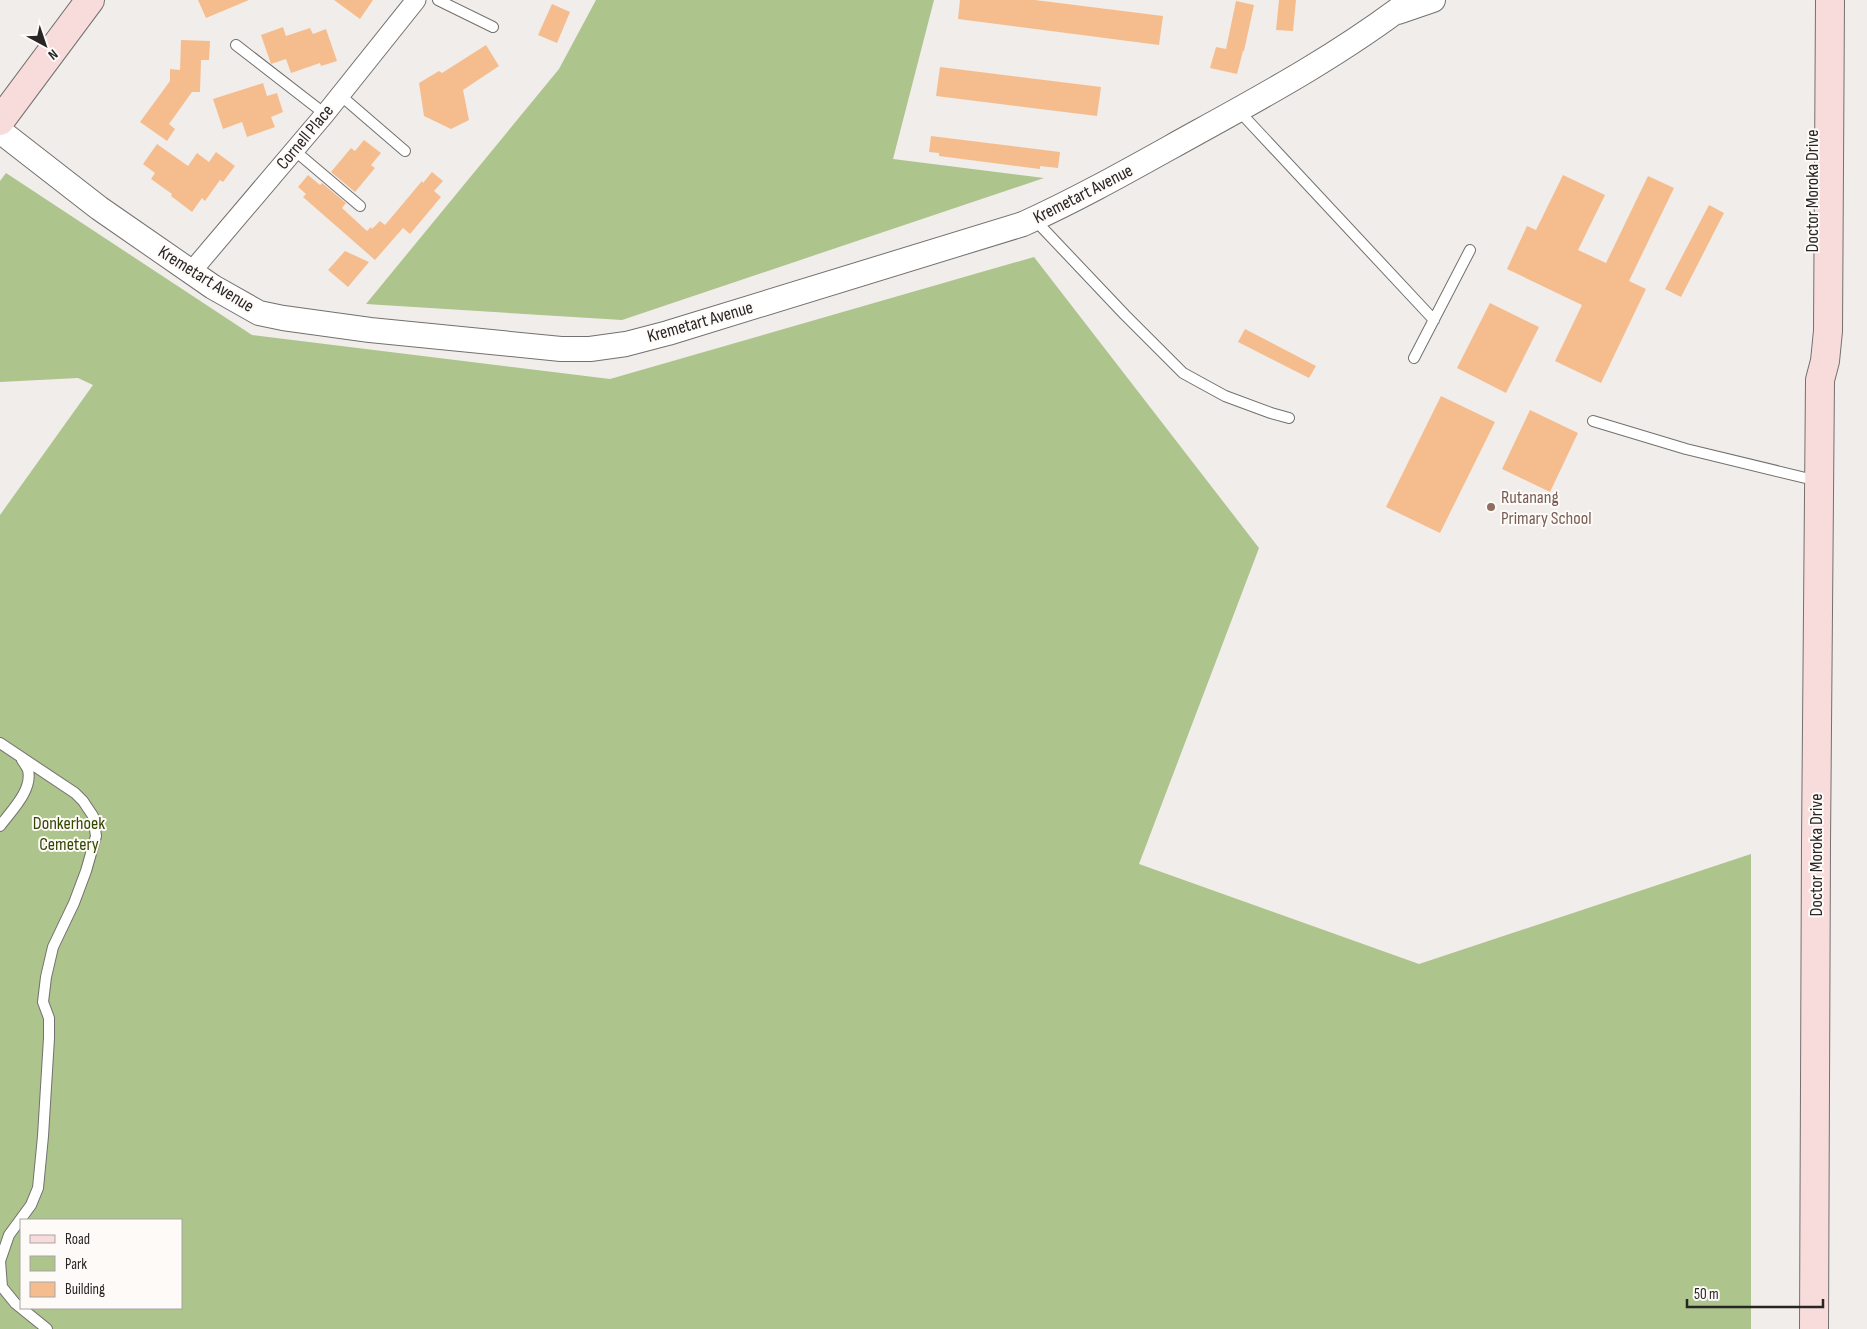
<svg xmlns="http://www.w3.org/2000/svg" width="1867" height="1329" font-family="'Sofia Sans Condensed',sans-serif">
	<rect width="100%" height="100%" fill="#f1edea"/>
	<path fill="#adc48c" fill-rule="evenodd" d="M596,0H934L893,159L1044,178L622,320L366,304L559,69Z
		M6,173L252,335L610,379L1034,257L1259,548L1139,864L1419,964L1751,854V1329H0V515L93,385L78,378L0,382V181ZM21,1220H181V1308H21Z"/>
	<path fill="#f5bd8e" d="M198,0H249L206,18Z
		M334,0H373L360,19Z
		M960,0H1035L1163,16L1159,45L958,19Z
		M1279,0H1296L1293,31L1276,30Z
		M1236,1L1254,5L1244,51H1243L1237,74L1210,68L1216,47L1226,49Z
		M552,4L570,12L557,43L538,35Z
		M283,27L286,36L310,28L313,34L326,29L337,61L321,66L320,63L291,73L286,59L271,64L261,35Z
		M181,40L210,41L209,60H201L200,92H192L169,124L175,129L167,141L140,122L170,81V69L180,70Z
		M486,45L499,66L463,90L469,120L451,129L424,116L419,83L439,71L442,73Z
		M940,67L1101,87L1097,116L936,96Z
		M263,83L267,96L277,93L283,112L271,117L275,127L247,137L242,122L223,129L213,99Z
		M931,136L1060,152L1058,168L1040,166V169L939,156V153L929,152Z
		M364,140L381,153L371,165L375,168L355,192L331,172L351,148L355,151Z
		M157,144L188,166L197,153L209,162L216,152L235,166L223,182L220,180L205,201L202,198L192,212L171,196L172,194L151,179L155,173L143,164Z
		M432,172L443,181L434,191L441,197L410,234L403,228L375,260L303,197L306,194L298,187L308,175L320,185L322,183L346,203L342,208L367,231L371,227L372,229L380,221L385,225L422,181L423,183Z
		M1563,175L1605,195L1578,250L1606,263L1648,176L1674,188L1629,281L1646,289L1601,383L1555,361L1582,305L1507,269L1527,226L1536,230Z
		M1709,205L1724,213L1681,297L1665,289Z
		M345,251L369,262L348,287L328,270Z
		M1490,303L1539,327L1506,393L1457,368Z
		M1245,329L1316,366L1309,378L1238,342Z
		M1441,396L1495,422L1440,533L1386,507Z
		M1530,410L1578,433L1550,492L1502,469Z"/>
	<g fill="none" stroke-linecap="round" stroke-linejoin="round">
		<defs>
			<path id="service" d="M438,0L493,27
				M236,45L325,114
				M340,95L405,151
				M1238,110L1434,320
				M294,150L360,206
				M1034,219L1125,315L1183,373L1225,396L1271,413L1289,418
				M1414,358L1470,250
				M1593,421L1686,449L1818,481
				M0,743L75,793L83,801L93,816L96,836L86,871L74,903L53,947L46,977L43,1002L49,1018V1038L43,1136L38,1188L31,1205L9,1235L0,1261L2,1287L15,1303L47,1329
				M0,826C11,811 33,790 28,770C27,767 24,763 22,760"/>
			<path id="minor" d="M191,272L325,114L416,0"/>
			<path id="tertiary" d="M1398,12L1433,0
				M0,131L99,208L213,287L259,313L283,318L370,330L561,349H590L626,344L668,333L1023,224C1083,197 1140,164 1198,132C1271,92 1345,51 1411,0"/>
			<path id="secondary" d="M0,121L90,0
				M1814,1329L1816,843L1820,380L1825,361L1828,331L1830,0"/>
		</defs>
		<use href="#service" stroke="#73706d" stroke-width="12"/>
		<use href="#minor" stroke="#73706d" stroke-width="21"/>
		<use href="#tertiary" stroke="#73706d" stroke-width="26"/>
		<use href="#secondary" stroke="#73706d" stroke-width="30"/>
		<use href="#service" stroke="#fff" stroke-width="10"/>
		<use href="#minor" stroke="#fff" stroke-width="19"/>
		<use href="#tertiary" stroke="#fff" stroke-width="24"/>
		<use href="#secondary" stroke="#f8dcdc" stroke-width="28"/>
	</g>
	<circle fill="#8d6e63" stroke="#fefaf7" stroke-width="2" cx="1491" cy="507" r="5"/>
	<g text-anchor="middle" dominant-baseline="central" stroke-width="4" stroke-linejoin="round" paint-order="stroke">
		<g font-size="18" fill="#272625" stroke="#fefaf7">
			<text transform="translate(305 137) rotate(-50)">Cornell Place</text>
			<text transform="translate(1812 191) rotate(-90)">Doctor Moroka Drive</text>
			<text transform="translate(1083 194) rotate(-27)">Kremetart Avenue</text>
			<text transform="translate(206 279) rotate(32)">Kremetart Avenue</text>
			<text transform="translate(700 322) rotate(-16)">Kremetart Avenue</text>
			<text transform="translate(1816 855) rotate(-90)">Doctor Moroka Drive</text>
		</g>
		<g font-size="18" fill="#785e54" stroke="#fefaf7" text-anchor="start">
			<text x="1501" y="497">Rutanang<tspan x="1501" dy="21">Primary School</tspan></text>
		</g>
		<g font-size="18" fill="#334700" stroke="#fefaf7">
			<text x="69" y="823">Donkerhoek<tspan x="69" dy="21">Cemetery</tspan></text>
		</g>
	</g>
	<rect x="20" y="1219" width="162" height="90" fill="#fefaf7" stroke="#a8a5a3"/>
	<rect x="30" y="1235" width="25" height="8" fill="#f8dcdc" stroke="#a8a5a3"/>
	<text x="65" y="1244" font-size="15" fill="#272625">Road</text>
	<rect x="30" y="1256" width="25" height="15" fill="#adc48c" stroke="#a8a5a3"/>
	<text x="65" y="1269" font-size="15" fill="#272625">Park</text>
	<rect x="30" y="1282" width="25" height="15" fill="#f5bd8e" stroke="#a8a5a3"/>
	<text x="65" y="1294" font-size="15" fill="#272625">Building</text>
	<g transform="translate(45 45) rotate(140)" stroke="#fefaf7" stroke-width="4" paint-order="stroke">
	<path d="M0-4L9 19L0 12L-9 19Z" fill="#272625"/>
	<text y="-8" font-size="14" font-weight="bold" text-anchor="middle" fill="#272625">N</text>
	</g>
	<path d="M1687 1299v8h136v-8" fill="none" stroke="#272625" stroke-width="2.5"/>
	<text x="1694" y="1299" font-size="15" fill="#272625" stroke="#fefaf7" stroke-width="4" paint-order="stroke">50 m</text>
</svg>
